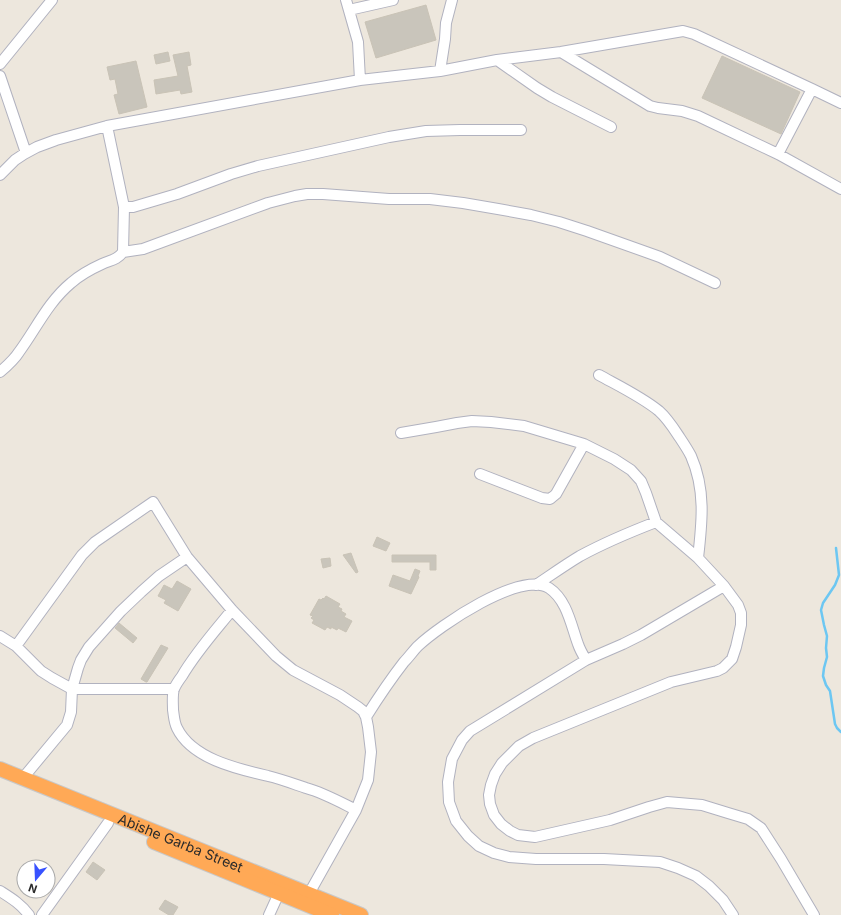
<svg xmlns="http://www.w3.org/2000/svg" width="841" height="915" font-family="Inter,sans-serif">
	<rect width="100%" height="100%" fill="#ede7dd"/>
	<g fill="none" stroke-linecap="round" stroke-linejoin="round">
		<path stroke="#6dc7f2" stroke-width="2.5" d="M836,548L839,575L835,585L823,603L821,610L824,625L827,636L826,648L827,657L824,668L823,676L826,685L830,691L835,724L837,728L841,732"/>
	</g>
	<path fill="#c9c5bb" stroke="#c9c3b6" d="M426,5L436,40L376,58L365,22Z
		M168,52L170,61L156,64L154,55Z
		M189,52L191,65L187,66L192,92L181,94L180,90L156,94L154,80L178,76L173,55Z
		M722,56L800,92L781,134L702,98Z
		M136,61L147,107L119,114L114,95L118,94L115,79L110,80L107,67Z
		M377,537L390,543L386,551L373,546Z
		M351,553L358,572L356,573L343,555Z
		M392,555H436V570H430V562H392Z
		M330,558L331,566L323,568L321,559Z
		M415,569L420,571L418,576L419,577L411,594L389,586L393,575L410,581Z
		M177,581L191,589L178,611L164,603L166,600L158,596L164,585L172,589Z
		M326,596L340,604L338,607L342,609L341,611L346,614L344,617L352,621L346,632L338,628L337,630L331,627V629L327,627L325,630L312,623L314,620L311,618L313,616L310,615L319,599L321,600L323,598L324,599Z
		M119,623L137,638L133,643L115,628Z
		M161,645L168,648L147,682H146L141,679Z
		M93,862L105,870L97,880L86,872Z
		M165,900L178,907L173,915H169L159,909Z"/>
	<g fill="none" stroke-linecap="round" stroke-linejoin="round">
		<defs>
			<path id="minor" d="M346,0L358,42L360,80
				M349,10L393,0
				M561,52L650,106L658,108L682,111L698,116L778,154L841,189
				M497,60L537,88L552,97L611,127
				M0,64L52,0
				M440,71L445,39L446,23L452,0
				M0,76L26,153
				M778,154L812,89
				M0,175L15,160L24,154L37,147L56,140L107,126L360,80L440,71L497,60L561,52L683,31L694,34L812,89L841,103
				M124,207H133L177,194L231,174L258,166L389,137L426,131L460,130H521
				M123,252L143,249L268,203L295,196L307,194H323L389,199H430L463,203L498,209L531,215L559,222L587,231L660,257L715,283
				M0,372C7,366 14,360 19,352C36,329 48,302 71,283C80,275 91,269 102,264C111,260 117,260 123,252L124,207L107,126
				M599,375C619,386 642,397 659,411C668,419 674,429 680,438C684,444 688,450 691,456C706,490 702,523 698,558
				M401,433L436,427L457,423L472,421L491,422L524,426L584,444L614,459L631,470L641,481L646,493L656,522L698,558L724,586L738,605L741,613V625L736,647L732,659L723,668L717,671L671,682L533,738L519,746L502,763L495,774L491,785L489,795L490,804L494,815L501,824L510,831L518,835L535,837L610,820L649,807L667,802L702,805L728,813L748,819L761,828L781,859L814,915
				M480,474L542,498L550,499L556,494L584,444
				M536,585C551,575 565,565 580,556C604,543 630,532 656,522
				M724,586L641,635L623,644L586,660L470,731L462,740L452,759L448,782L449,802L456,821L468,836L479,846L494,853L509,857L536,859H604L660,862L678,868L696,876L709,886L723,900L733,915
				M232,610C215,631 196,652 182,676C179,680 176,684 174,689C172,695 173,703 173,710C174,716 174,722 177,728C192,759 238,769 268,776C281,779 294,784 306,788C324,793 340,802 356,810
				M0,636L16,646L41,671L52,678L72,689H174
				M16,646L82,555L95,542L153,502L187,557L232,610L276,656L293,670L340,695L358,707L363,711L366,717L368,727L371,752L368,780L356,810L306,899
				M366,717C378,698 390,680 404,662C409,657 413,651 418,646C439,626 521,570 549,588C567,600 571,625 578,644C580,650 583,655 586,660
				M23,778L67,725L71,712L72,689L78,668L81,660L89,647L121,611L141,592L159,576L187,557
				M0,891C11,898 21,904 29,915
				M42,915L108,823
				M269,915L279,893"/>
			<g id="highway">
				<path id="s1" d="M0,769L361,915"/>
				<path d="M154,842L332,915"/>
			</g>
		</defs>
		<use href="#minor" stroke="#b1b2bf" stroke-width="12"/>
		<use href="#highway" stroke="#c8c8c8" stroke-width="16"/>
		<use href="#minor" stroke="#fff" stroke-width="10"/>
		<use href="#highway" stroke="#ffa956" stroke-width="14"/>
	</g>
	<g text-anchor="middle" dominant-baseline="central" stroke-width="3" stroke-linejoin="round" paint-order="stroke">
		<g font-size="14" fill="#2b2b2b" stroke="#fff">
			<text stroke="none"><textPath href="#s1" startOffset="195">Abishe Garba Street</textPath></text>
		</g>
	</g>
	<g transform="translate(36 879) rotate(199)"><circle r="19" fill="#ffffff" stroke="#aaaaaa"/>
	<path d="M0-3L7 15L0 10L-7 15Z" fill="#3852ff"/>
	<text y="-6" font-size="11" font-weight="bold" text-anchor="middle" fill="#2b2b2b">N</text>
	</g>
</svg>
